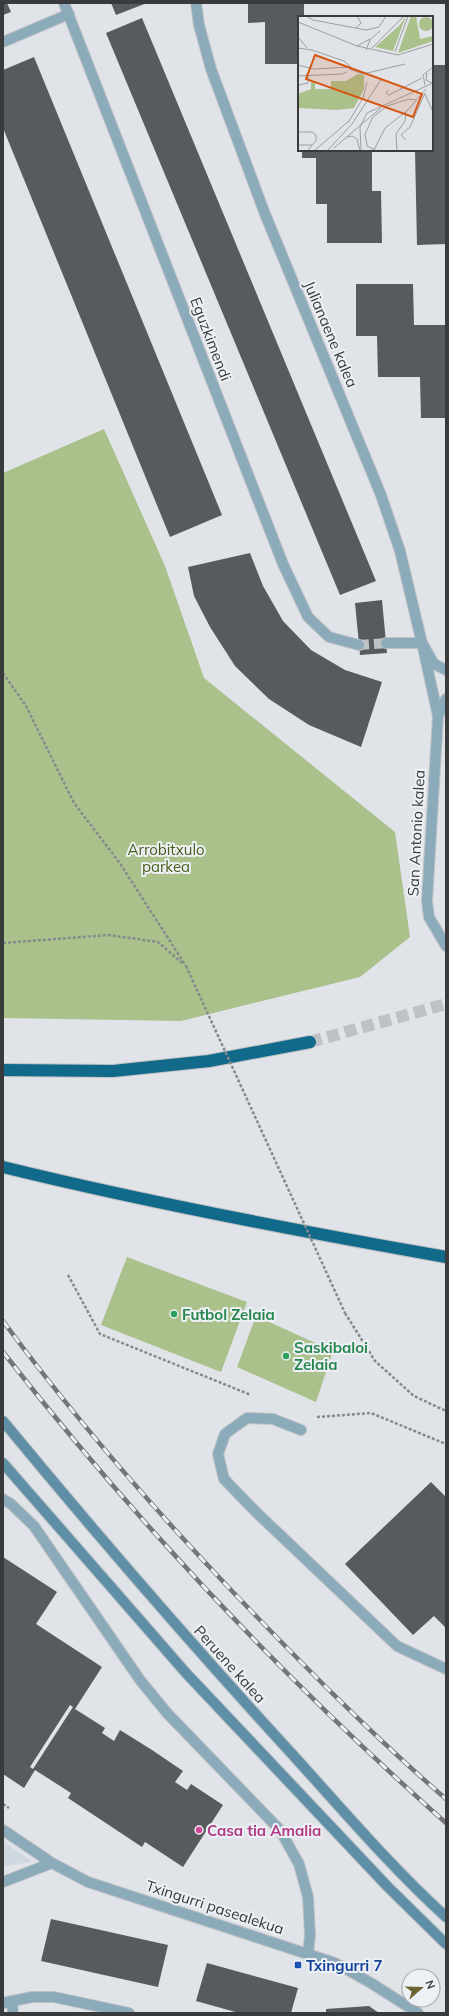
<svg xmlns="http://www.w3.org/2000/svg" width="449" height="2016" font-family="Mulish,sans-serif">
	<rect width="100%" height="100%" fill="#e0e3e7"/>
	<path fill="#cfd7e1" d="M3,1842L32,1861H33L3,1867Z"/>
	<path fill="#abc18c" d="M104,429L165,566L204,678L395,832L410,937L360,977L181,1021L3,1018V473Z
		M127,1257L247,1302L221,1372L101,1325Z
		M256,1316L333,1351L316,1402L237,1367Z"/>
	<path fill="#585b5e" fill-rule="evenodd" d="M3,3H7L11,12L3,15Z
		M111,3H147L116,15Z
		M248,3H304V17H299V64H265V22L248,23Z
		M142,18L376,581L340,595L106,33Z
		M34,57L222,515L170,537L3,128V70Z
		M432,65H446V244L417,245L415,150H432Z
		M302,150L372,151V191H381L382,243H327V204H316V158H302Z
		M356,284H413L414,325H446V418H421L420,377H378L377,336H356Z
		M250,553L263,586L283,621L311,650L345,670L382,682L361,747L309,725L269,699L235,666L210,627L194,596L188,567Z
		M382,600L387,653L360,655L355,603Z
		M431,1482L446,1497V1628L434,1616L413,1635L345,1564Z
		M3,1557L57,1592L36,1624L102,1667L75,1709L105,1728L102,1733L114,1741L120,1730L152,1750L183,1771L175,1782L187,1790L191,1784L223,1805L183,1867L145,1842L142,1847L68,1798L71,1793L35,1770L24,1788L3,1774ZM70,1705L73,1707L33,1769L30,1767Z
		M51,1919L168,1945L158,1987L41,1961Z
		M207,1963L298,1988L291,2013H239L196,2001Z
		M369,2006L379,2013H326V2009Z"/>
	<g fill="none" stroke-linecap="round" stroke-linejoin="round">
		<path stroke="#bec1c5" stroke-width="10" stroke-dasharray="10 5" stroke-linecap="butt" d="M359,645L386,643"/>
		<path stroke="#bec1c5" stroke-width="12" stroke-dasharray="12 6" stroke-linecap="butt" d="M310,1042L446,1004"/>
		<defs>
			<path id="lane" d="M12,2001L13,2013"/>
			<path id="street" d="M64,3L283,564L308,617L329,637L359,645
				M196,3L199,25L211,69L265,214L381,495L400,551L422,643L434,664L446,670
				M3,42L69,14
				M386,643H422L438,716L427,901L429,917L446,946
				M438,716L446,699
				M301,1430L273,1419L247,1418L225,1434L218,1454L224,1479L256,1512L397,1646L446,1669
				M3,1499L11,1504L34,1526L140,1680L167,1713L280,1830L299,1864L308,1897L310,1935L308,1954
				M3,1830L52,1863L88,1882L335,1963L371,1983L418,2013
				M3,1882L52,1863
				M3,2003L32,1997H54L129,2013"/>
			<path id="secondary" d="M3,1421C97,1535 193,1646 292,1754C342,1809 391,1867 446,1917
				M3,1463L186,1673L388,1887L446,1944"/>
			<path id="highway" d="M3,1070L113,1071L209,1061L310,1042
				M3,1167C149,1203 298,1231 446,1257"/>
		</defs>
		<use href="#lane" stroke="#bec1c5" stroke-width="12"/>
		<use href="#street" stroke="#bec1c5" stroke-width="12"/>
		<use href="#secondary" stroke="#bec1c5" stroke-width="12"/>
		<use href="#highway" stroke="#bec1c5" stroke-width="14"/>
		<path stroke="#878a8c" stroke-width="2.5" stroke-dasharray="3 2" stroke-linecap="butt" d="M3,673L26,706L74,803L119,862L186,966
			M3,943L109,935L158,942L182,963
			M68,1275L100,1334L251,1395
			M345,1313L375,1361L414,1396L446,1411
			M317,1417L371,1413L446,1444
			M3,1804L9,1808"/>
		<use href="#lane" stroke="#8cabba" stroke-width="10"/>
		<use href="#street" stroke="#8cabba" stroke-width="10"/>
		<use href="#secondary" stroke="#5f8fa6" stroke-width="10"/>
		<use href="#highway" stroke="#116a89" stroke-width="12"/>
		<defs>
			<path id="rail" d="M3,1321C73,1416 151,1506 232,1591C301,1663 371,1734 446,1799
				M3,1352C136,1522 285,1680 446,1823"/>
		</defs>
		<use href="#rail" stroke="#737577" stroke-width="4.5"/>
		<use href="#rail" stroke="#edf0f4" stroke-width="3" stroke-dasharray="9" stroke-linecap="butt"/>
		<path stroke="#878a8c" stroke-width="2.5" stroke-dasharray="3 2" stroke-linecap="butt" d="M186,966L345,1313"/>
	</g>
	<g fill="#2e9e5b" stroke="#edf0f4" stroke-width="1.5">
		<circle cx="174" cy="1314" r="4"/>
		<circle cx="286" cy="1356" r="4"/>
	</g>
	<circle fill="#d1479c" stroke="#edf0f4" stroke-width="1.5" cx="199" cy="1830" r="4"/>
	<rect fill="#1a4fb4" stroke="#edf0f4" stroke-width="1.5" x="294" y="1961" width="8" height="8" rx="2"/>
	<g text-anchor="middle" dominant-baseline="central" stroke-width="4" stroke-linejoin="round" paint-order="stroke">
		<g font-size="15" fill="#383a3b" stroke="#edf0f4">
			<text transform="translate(331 334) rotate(67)">Julianaene kalea</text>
			<text transform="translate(211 339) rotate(69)">Eguzkimendi</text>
			<text transform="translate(416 833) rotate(-87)">San Antonio kalea</text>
			<text transform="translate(230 1664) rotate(48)">Peruene kalea</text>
			<text transform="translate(215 1907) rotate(18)">Txingurri pasealekua</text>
		</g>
		<g font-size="15" fill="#475e1b" stroke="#edf0f4">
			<text x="166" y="849">Arrobitxulo<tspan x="166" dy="17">parkea</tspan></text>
		</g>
		<g font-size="15" font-weight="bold" fill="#27864d" stroke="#edf0f4" text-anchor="start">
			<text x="182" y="1314">Futbol Zelaia</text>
			<text x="294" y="1347">Saskibaloi<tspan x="294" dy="17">Zelaia</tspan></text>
		</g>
		<g font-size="15" font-weight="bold" fill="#b23c85" stroke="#edf0f4" text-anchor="start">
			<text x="207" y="1830">Casa tia Amalia</text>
		</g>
		<g font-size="15" font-weight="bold" fill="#164399" stroke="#edf0f4" text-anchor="start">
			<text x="306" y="1965">Txingurri 7</text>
		</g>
	</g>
	<g transform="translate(298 16)">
		<rect width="135" height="135" fill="#e0e3e7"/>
		<path d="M108,0L95,35L77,31L101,10ZM113,0H118L122,23L135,20V25L100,37ZM121 8a7 7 0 1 1 14 0a7 7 0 1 1-14 0ZM60,58L66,59V73L56,92L39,94L0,92V78L13,73V66H17V73H33V65H48Z" fill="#abc18c"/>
		<path fill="none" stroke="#9d9fa2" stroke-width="1" d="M8,0L15,4L68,14L81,11L88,0M0,6L59,30L100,39L135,28M58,12L63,7L59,0M0,21L9,32M59,30L72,23M0,32L14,34L46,45L53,51L16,53L0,49M74,32L106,0M68,34L72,24L82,15M97,36L110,0M51,53L65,58L107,48M129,57L128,64L134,67M0,60L44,58L49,56M1,69L10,67V59M127,69L125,59L135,51M90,74L88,77L91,79L124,62M127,78L135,96M50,107L65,82L69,66M65,107L83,92M0,116H14L18,119V125L9,135M49,121L54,120L59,123L62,135M108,124L103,119L112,111L127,77M0,129H14M36,132L65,107M76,134L87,112L110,94L128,73M77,134L69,130L67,118L75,101L89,90L111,83L118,84M16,135L52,104M29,135L54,108L84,62M63,135L62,111L69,97L135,67M99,135L98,118L107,105L108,96"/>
		<path fill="#d65611" fill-opacity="0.15" stroke="#d65611" stroke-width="2" d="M17,39L124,78L115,101L8,63Z"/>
		<rect width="135" height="135" fill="none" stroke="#383a3b" stroke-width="2"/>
	</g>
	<rect width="449" height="2016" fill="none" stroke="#383a3b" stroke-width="8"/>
	<g transform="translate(421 1988) rotate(70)"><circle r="19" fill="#edf0f4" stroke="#a5a7aa"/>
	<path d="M0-3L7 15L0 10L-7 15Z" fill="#6b6632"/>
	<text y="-6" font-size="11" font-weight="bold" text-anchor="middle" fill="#383a3b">N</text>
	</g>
</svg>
